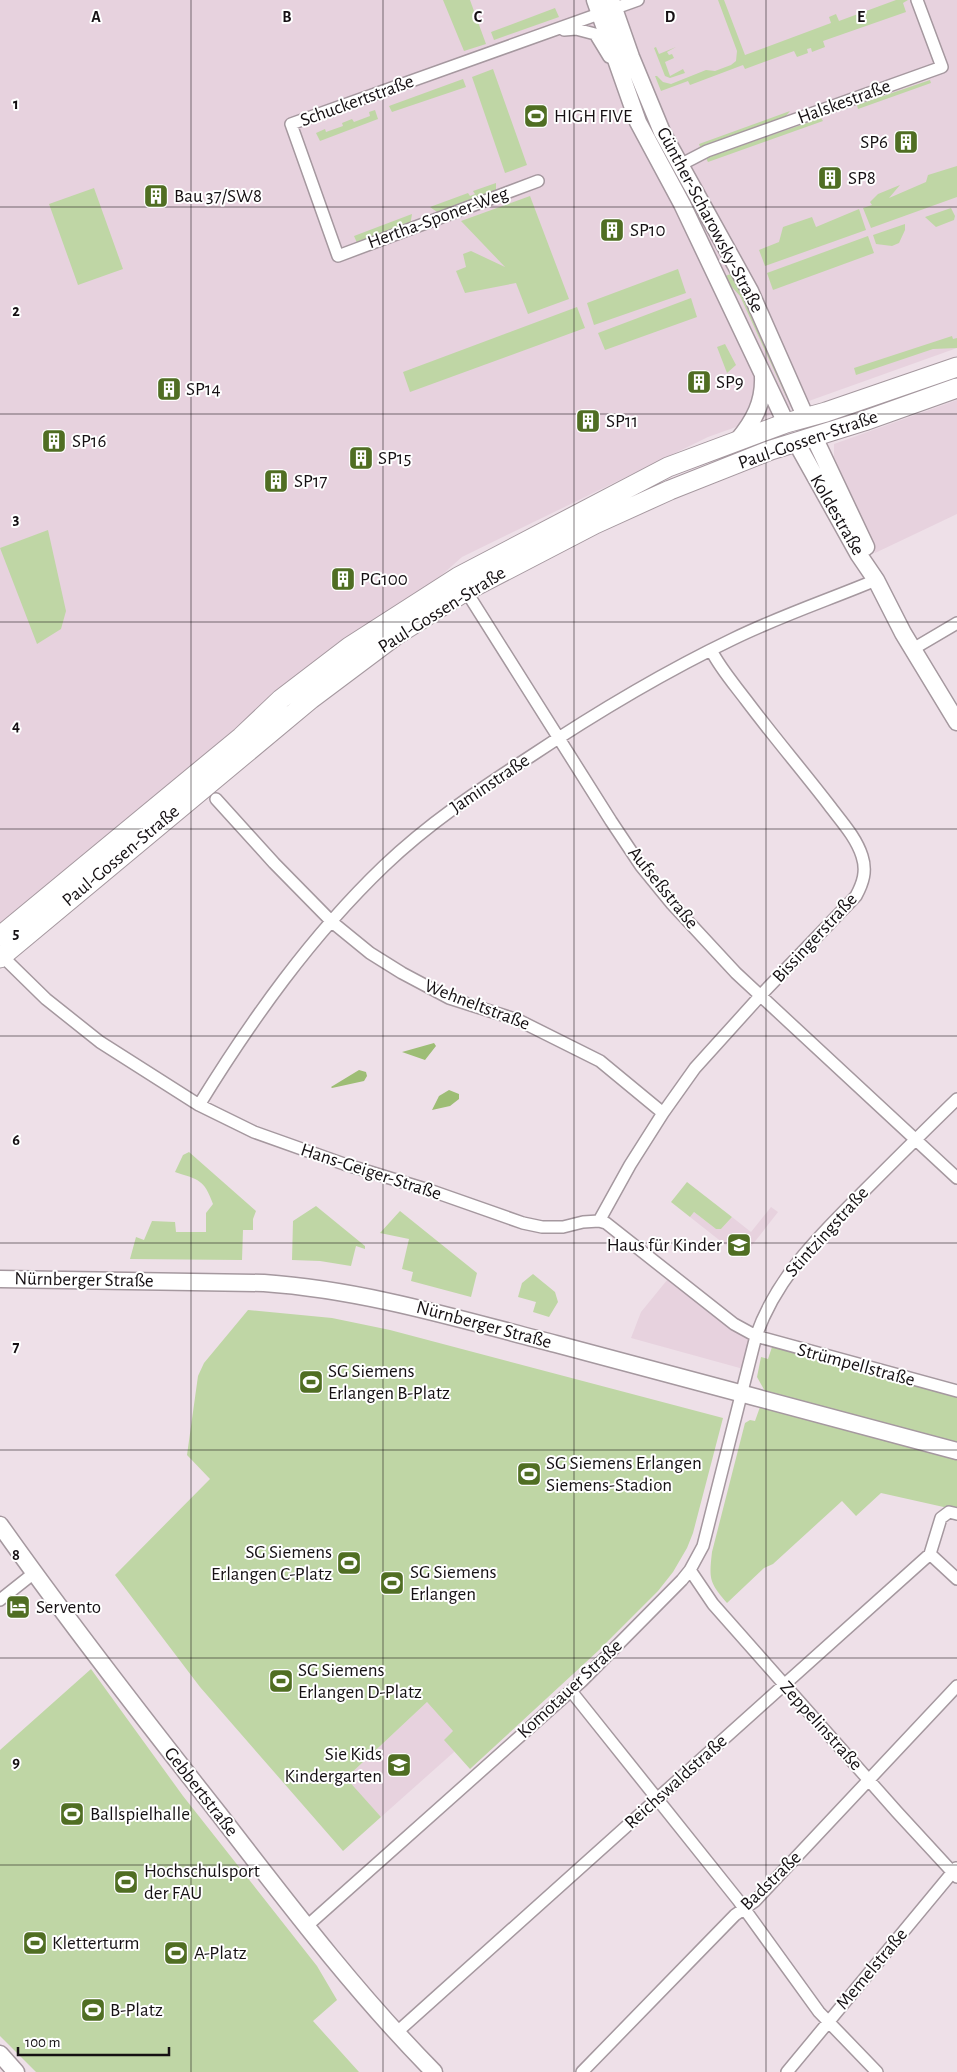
<svg xmlns="http://www.w3.org/2000/svg" width="957" height="2072" font-family="'Alegreya Sans',sans-serif">
	<rect width="100%" height="100%" fill="#eee0e8"/>
	<path fill="#e7d2de" d="M0,0H957V348L708,437L462,557L373,636L0,944Z
		M957,400V514L875,553L834,457V444Z
		M771,1207L778,1212L742,1258L690,1217L694,1212L716,1229H721L732,1217L751,1232Z
		M672,1274L756,1336L747,1370L631,1338L641,1312Z
		M427,1702L454,1731V1752L381,1817L345,1779Z"/>
	<path fill="#bfd6a5" d="M443,0H470L486,44L464,51Z
		M718,0H724L745,55L831,23L829,17L836,14L839,21L896,0H908L903,3L906,12L823,41L825,47L812,52L811,48L807,49L808,53L797,57L794,51L745,69L743,65L690,85L688,81L661,91L655,76H657L663,82L671,84L706,70L715,71L731,65L736,61L737,51Z
		M555,8L559,17L494,40L491,32Z
		M656,47L659,54L676,47L667,52L669,55L672,54L674,58L665,62L670,76L683,69L685,73L670,78L665,76L654,48Z
		M493,69L527,165L505,173L472,77Z
		M463,79L466,87L392,112L389,106Z
		M930,80L931,83L858,109L857,105Z
		M375,110L378,119L320,141L316,133L325,129L326,132L343,126L342,123L352,119L354,122L370,116L369,112Z
		M790,111L786,116L700,147L699,144Z
		M821,118L823,121L708,162L706,158Z
		M957,166V197L871,228L863,208L872,205L870,202L878,194L900,185L889,198L926,182L928,175Z
		M496,183V193L440,214L430,207L468,193L470,196L475,194L473,191Z
		M94,188L123,269L78,285L49,204Z
		M530,196L569,299L528,314L516,283L465,293L456,271L466,267L463,254L471,251L505,267L461,221Z
		M951,208L955,216L954,220L936,227L925,217Z
		M859,209L866,230L765,266L759,250L779,242L783,227L812,217L816,227Z
		M412,214L410,226L358,245L354,236Z
		M905,224V230L899,243L892,246L876,244L873,235Z
		M868,236L874,253L773,290L767,273Z
		M678,269L686,293L594,325L587,303Z
		M733,273L790,397L787,398L785,394L740,296L723,277Z
		M691,298L697,317L605,350L598,333Z
		M577,307L585,328L410,392L403,372Z
		M952,336L953,339L957,338V348L933,349L856,375L854,368Z
		M725,344L736,365L727,373L717,347Z
		M48,530L66,611L61,629L37,644L0,548Z
		M189,1152L256,1211L253,1219V1230H243L242,1260L130,1259L136,1237L144,1240L152,1221L175,1222L176,1232H206V1213L213,1204C204,1179 199,1180 175,1172L183,1155Z
		M687,1182L732,1217L721,1229H716L694,1212L690,1217L671,1202Z
		M316,1206L365,1246V1249L356,1246L351,1266L320,1261L292,1260L293,1221Z
		M400,1211L477,1273L471,1297L411,1281L413,1272L402,1269L409,1239L380,1233Z
		M533,1274L555,1292L558,1302L549,1317L533,1312L536,1302L518,1297L522,1283Z
		M248,1310L332,1318L390,1330L723,1418L693,1533L687,1548L673,1572L658,1591L598,1651L470,1769L444,1740L453,1731L427,1702L346,1778L381,1817L343,1851L200,1687L115,1575L210,1479L187,1455L198,1376L204,1363Z
		M772,1347L957,1396V1444L766,1393L757,1377L761,1357L768,1359Z
		M760,1407L957,1459V1510L881,1493L856,1516L842,1501L773,1564L764,1568L727,1603C709,1582 709,1579 712,1552L745,1423L750,1420L755,1421Z
		M91,1669L183,1796L317,1966L337,2000L313,2021L359,2072H36L0,2036V1750Z"/>
	<path fill="#9dbd75" d="M434,1043L436,1046L425,1060L402,1052Z
		M359,1070L366,1072L367,1076L364,1081L332,1088L331,1087Z
		M449,1090L459,1094V1099L450,1106L432,1110L439,1096Z"/>
	<g fill="none" stroke-linecap="round" stroke-linejoin="round">
		<defs>
			<path id="street" d="M564,30L576,29L595,34L609,57
				M680,165L707,151L942,67L917,0
				M538,181L338,256L291,124L638,0
				M466,591L611,821L641,866L672,904L736,973L957,1178
				M913,649L957,623
				M216,799L274,863L332,922L370,953L402,973L449,998L518,1020L600,1061L663,1113
				M2,956L46,999L100,1042L199,1105L254,1132L344,1164L432,1191L523,1223L542,1227H563L583,1222L599,1221L606,1223L734,1324L756,1336L957,1391
				M199,1105C252,1019 311,936 384,866C428,824 477,791 528,758C594,714 662,673 733,639C780,616 828,600 876,580
				M599,1221L630,1165L663,1113L695,1068L761,995L856,896C863,883 867,871 862,856C856,837 841,821 829,805C802,770 773,736 746,700C734,684 720,668 711,650
				M930,1554L957,1579
				M690,1570L713,1604L897,1812L957,1877
				M0,1600L34,1573
				M571,1691L738,1900L819,2012L877,2072
				M307,1926L582,1681L682,1580L690,1570L703,1546L756,1336C777,1276 821,1234 865,1190C895,1160 926,1129 957,1099
				M396,2033L930,1554L941,1518L949,1512L957,1514
				M582,2072L735,1915L755,1901L957,1686
				M787,2072L956,1868"/>
			<path id="secondary" d="M595,0L638,122L682,204L786,423
				M611,0L631,57L662,132L750,291L806,418
				M814,437L866,547
				M738,440C754,421 764,402 763,377
				M796,442L859,555L876,580L903,633L957,722
				M0,1279L264,1283C364,1290 459,1319 556,1344C690,1379 823,1416 957,1451
				M0,1525C70,1624 144,1719 219,1814C287,1902 355,1992 434,2072
				M0,2054L16,2072"/>
			<path id="primary" d="M0,936L241,737L281,699L349,647L458,577L668,467L786,423L826,412L957,367
				M0,958L311,699L395,636L466,591L595,524L670,490L771,450L864,421L957,388"/>
		</defs>
		<use href="#street" stroke="#a5989f" stroke-width="14"/>
		<use href="#secondary" stroke="#a5989f" stroke-width="19"/>
		<use href="#primary" stroke="#a5989f" stroke-width="21"/>
		<use href="#street" stroke="#fff" stroke-width="11"/>
		<use href="#secondary" stroke="#fff" stroke-width="16"/>
		<use href="#primary" stroke="#fff" stroke-width="19"/>
	</g>
	<path fill="none" stroke="#151013" stroke-width="1" stroke-opacity="0.55" d="M191,0V2072M383,0V2072M574,0V2072M766,0V2072M0,207H957M0,414H957M0,622H957M0,829H957M0,1036H957M0,1243H957M0,1450H957M0,1658H957M0,1865H957"/>
	<defs>
		<symbol id="stadium-square" viewBox="-11 -11 22 22"><rect x="-9" y="-9" width="18" height="18" rx="4" fill="#506e23" stroke="#fff"/><path d="M0-5a6.5 5 0 1 0 0 10a6.5 5 0 1 0 0-10ZM-3.5-1.8h7v3.6h-7Z" fill="#fff"/></symbol>
		<symbol id="building-square" viewBox="-11 -11 22 22"><rect x="-9" y="-9" width="18" height="18" rx="4" fill="#506e23" stroke="#fff"/><path d="M-4-6H4V6H1V3H-1V6H-4ZM-2.5-4.3h1.7v1.8h-1.7ZM.8-4.3h1.7v1.8H.8ZM-2.5-1h1.7V.8h-1.7ZM.8-1h1.7V.8H.8Z" fill="#fff"/></symbol>
		<symbol id="school-square" viewBox="-11 -11 22 22"><rect x="-9" y="-9" width="18" height="18" rx="4" fill="#506e23" stroke="#fff"/><path d="M0-5L7-2L0 1L-7-2ZM-4 1L0 2.5L4 1V4Q0 6-4 4Z" fill="#fff"/></symbol>
		<symbol id="hotel-square" viewBox="-11 -11 22 22"><rect x="-9" y="-9" width="18" height="18" rx="4" fill="#506e23" stroke="#fff"/><path d="M-6-4.5h1.5V1H6V5H4.5V3h-9V5H-6ZM-4 0a1.8 1.8 0 1 1 3.6 0ZM.5 0V-2.5h3Q6-2.5 6 0Z" fill="#fff"/></symbol>
	</defs>
	<g fill-rule="evenodd">
		<use href="#stadium-square" x="522" y="102" width="28" height="28"/>
		<use href="#building-square" x="892" y="128" width="28" height="28"/>
		<use href="#building-square" x="816" y="164" width="28" height="28"/>
		<use href="#building-square" x="142" y="182" width="28" height="28"/>
		<use href="#building-square" x="598" y="216" width="28" height="28"/>
		<use href="#building-square" x="685" y="368" width="28" height="28"/>
		<use href="#building-square" x="155" y="375" width="28" height="28"/>
		<use href="#building-square" x="574" y="407" width="28" height="28"/>
		<use href="#building-square" x="40" y="427" width="28" height="28"/>
		<use href="#building-square" x="347" y="444" width="28" height="28"/>
		<use href="#building-square" x="262" y="467" width="28" height="28"/>
		<use href="#building-square" x="329" y="565" width="28" height="28"/>
		<use href="#school-square" x="725" y="1231" width="28" height="28"/>
		<use href="#stadium-square" x="297" y="1368" width="28" height="28"/>
		<use href="#stadium-square" x="515" y="1460" width="28" height="28"/>
		<use href="#stadium-square" x="335" y="1549" width="28" height="28"/>
		<use href="#stadium-square" x="378" y="1569" width="28" height="28"/>
		<use href="#hotel-square" x="4" y="1593" width="28" height="28"/>
		<use href="#stadium-square" x="267" y="1667" width="28" height="28"/>
		<use href="#school-square" x="385" y="1751" width="28" height="28"/>
		<use href="#stadium-square" x="58" y="1800" width="28" height="28"/>
		<use href="#stadium-square" x="112" y="1868" width="28" height="28"/>
		<use href="#stadium-square" x="21" y="1929" width="28" height="28"/>
		<use href="#stadium-square" x="162" y="1939" width="28" height="28"/>
		<use href="#stadium-square" x="79" y="1996" width="28" height="28"/>
	</g>
	<g text-anchor="middle" dominant-baseline="central" stroke-width="4" stroke-linejoin="round" paint-order="stroke">
		<g font-size="19" fill="#151013" stroke="#fff">
			<text transform="translate(357 101) rotate(-20)">Schuckertstraße</text>
			<text transform="translate(844 102) rotate(-20)">Halskestraße</text>
			<text transform="translate(438 218) rotate(-20)">Hertha-Sponer-Weg</text>
			<text transform="translate(710 220) rotate(62)">Günther-Scharowsky-Straße</text>
			<text transform="translate(808 440) rotate(-19)">Paul-Gossen-Straße</text>
			<text transform="translate(837 515) rotate(60)">Koldestraße</text>
			<text transform="translate(442 610) rotate(-32)">Paul-Gossen-Straße</text>
			<text transform="translate(490 784) rotate(-34)">Jaminstraße</text>
			<text transform="translate(121 856) rotate(-40)">Paul-Gossen-Straße</text>
			<text transform="translate(663 888) rotate(51)">Aufseßstraße</text>
			<text transform="translate(815 938) rotate(-47)">Bissingerstraße</text>
			<text transform="translate(477 1005) rotate(21)">Wehneltstraße</text>
			<text transform="translate(371 1172) rotate(18)">Hans-Geiger-Straße</text>
			<text transform="translate(827 1232) rotate(-48)">Stintzingstraße</text>
			<text transform="translate(84 1280) rotate(1)">Nürnberger Straße</text>
			<text transform="translate(484 1325) rotate(15)">Nürnberger Straße</text>
			<text transform="translate(856 1365) rotate(15)">Strümpellstraße</text>
			<text transform="translate(570 1689) rotate(-43)">Komotauer Straße</text>
			<text transform="translate(821 1726) rotate(48)">Zeppelinstraße</text>
			<text transform="translate(676 1782) rotate(-42)">Reichswaldstraße</text>
			<text transform="translate(201 1792) rotate(52)">Gebbertstraße</text>
			<text transform="translate(771 1881) rotate(-44)">Badstraße</text>
			<text transform="translate(872 1969) rotate(-50)">Memelstraße</text>
		</g>
		<g font-size="19" fill="#151013" stroke="#fff" text-anchor="start">
			<text x="554" y="116">HIGH FIVE</text>
			<text x="888" y="142" text-anchor="end">SP6</text>
			<text x="848" y="178">SP8</text>
			<text x="174" y="196">Bau 37/SW8</text>
			<text x="630" y="230">SP10</text>
			<text x="716" y="382">SP9</text>
			<text x="186" y="389">SP14</text>
			<text x="606" y="421">SP11</text>
			<text x="72" y="441">SP16</text>
			<text x="378" y="458">SP15</text>
			<text x="294" y="481">SP17</text>
			<text x="360" y="579">PG100</text>
			<text x="722" y="1245" text-anchor="end">Haus für Kinder</text>
			<text x="328" y="1371">SG Siemens<tspan x="328" dy="22">Erlangen B-Platz</tspan></text>
			<text x="546" y="1463">SG Siemens Erlangen<tspan x="546" dy="22">Siemens-Stadion</tspan></text>
			<text x="332" y="1552" text-anchor="end">SG Siemens<tspan x="332" dy="22">Erlangen C-Platz</tspan></text>
			<text x="410" y="1572">SG Siemens<tspan x="410" dy="22">Erlangen</tspan></text>
			<text x="36" y="1607">Servento</text>
			<text x="298" y="1670">SG Siemens<tspan x="298" dy="22">Erlangen D-Platz</tspan></text>
			<text x="382" y="1754" text-anchor="end">Sie Kids<tspan x="382" dy="22">Kindergarten</tspan></text>
			<text x="90" y="1814">Ballspielhalle</text>
			<text x="144" y="1871">Hochschulsport<tspan x="144" dy="22">der FAU</tspan></text>
			<text x="52" y="1943">Kletterturm</text>
			<text x="194" y="1953">A-Platz</text>
			<text x="110" y="2010">B-Platz</text>
		</g>
	</g>
	<g font-size="16" text-anchor="middle" font-weight="bold" fill="#151013" stroke="#fff" stroke-width="4" stroke-linejoin="round" paint-order="stroke">
		<text x="96" y="22">A</text>
		<text x="287" y="22">B</text>
		<text x="478" y="22">C</text>
		<text x="670" y="22">D</text>
		<text x="861" y="22">E</text>
		<text x="16" y="109">1</text>
		<text x="16" y="316">2</text>
		<text x="16" y="524">3</text>
		<text x="16" y="731">4</text>
		<text x="16" y="938">5</text>
		<text x="16" y="1145">6</text>
		<text x="16" y="1352">7</text>
		<text x="16" y="1560">8</text>
		<text x="16" y="1767">9</text>
	</g>
	<path d="M18 2047v8h151v-8" fill="none" stroke="#151013" stroke-width="2.5"/>
	<text x="25" y="2047" font-size="15" fill="#151013" stroke="#ffffff" stroke-width="4" paint-order="stroke">100 m</text>
</svg>
